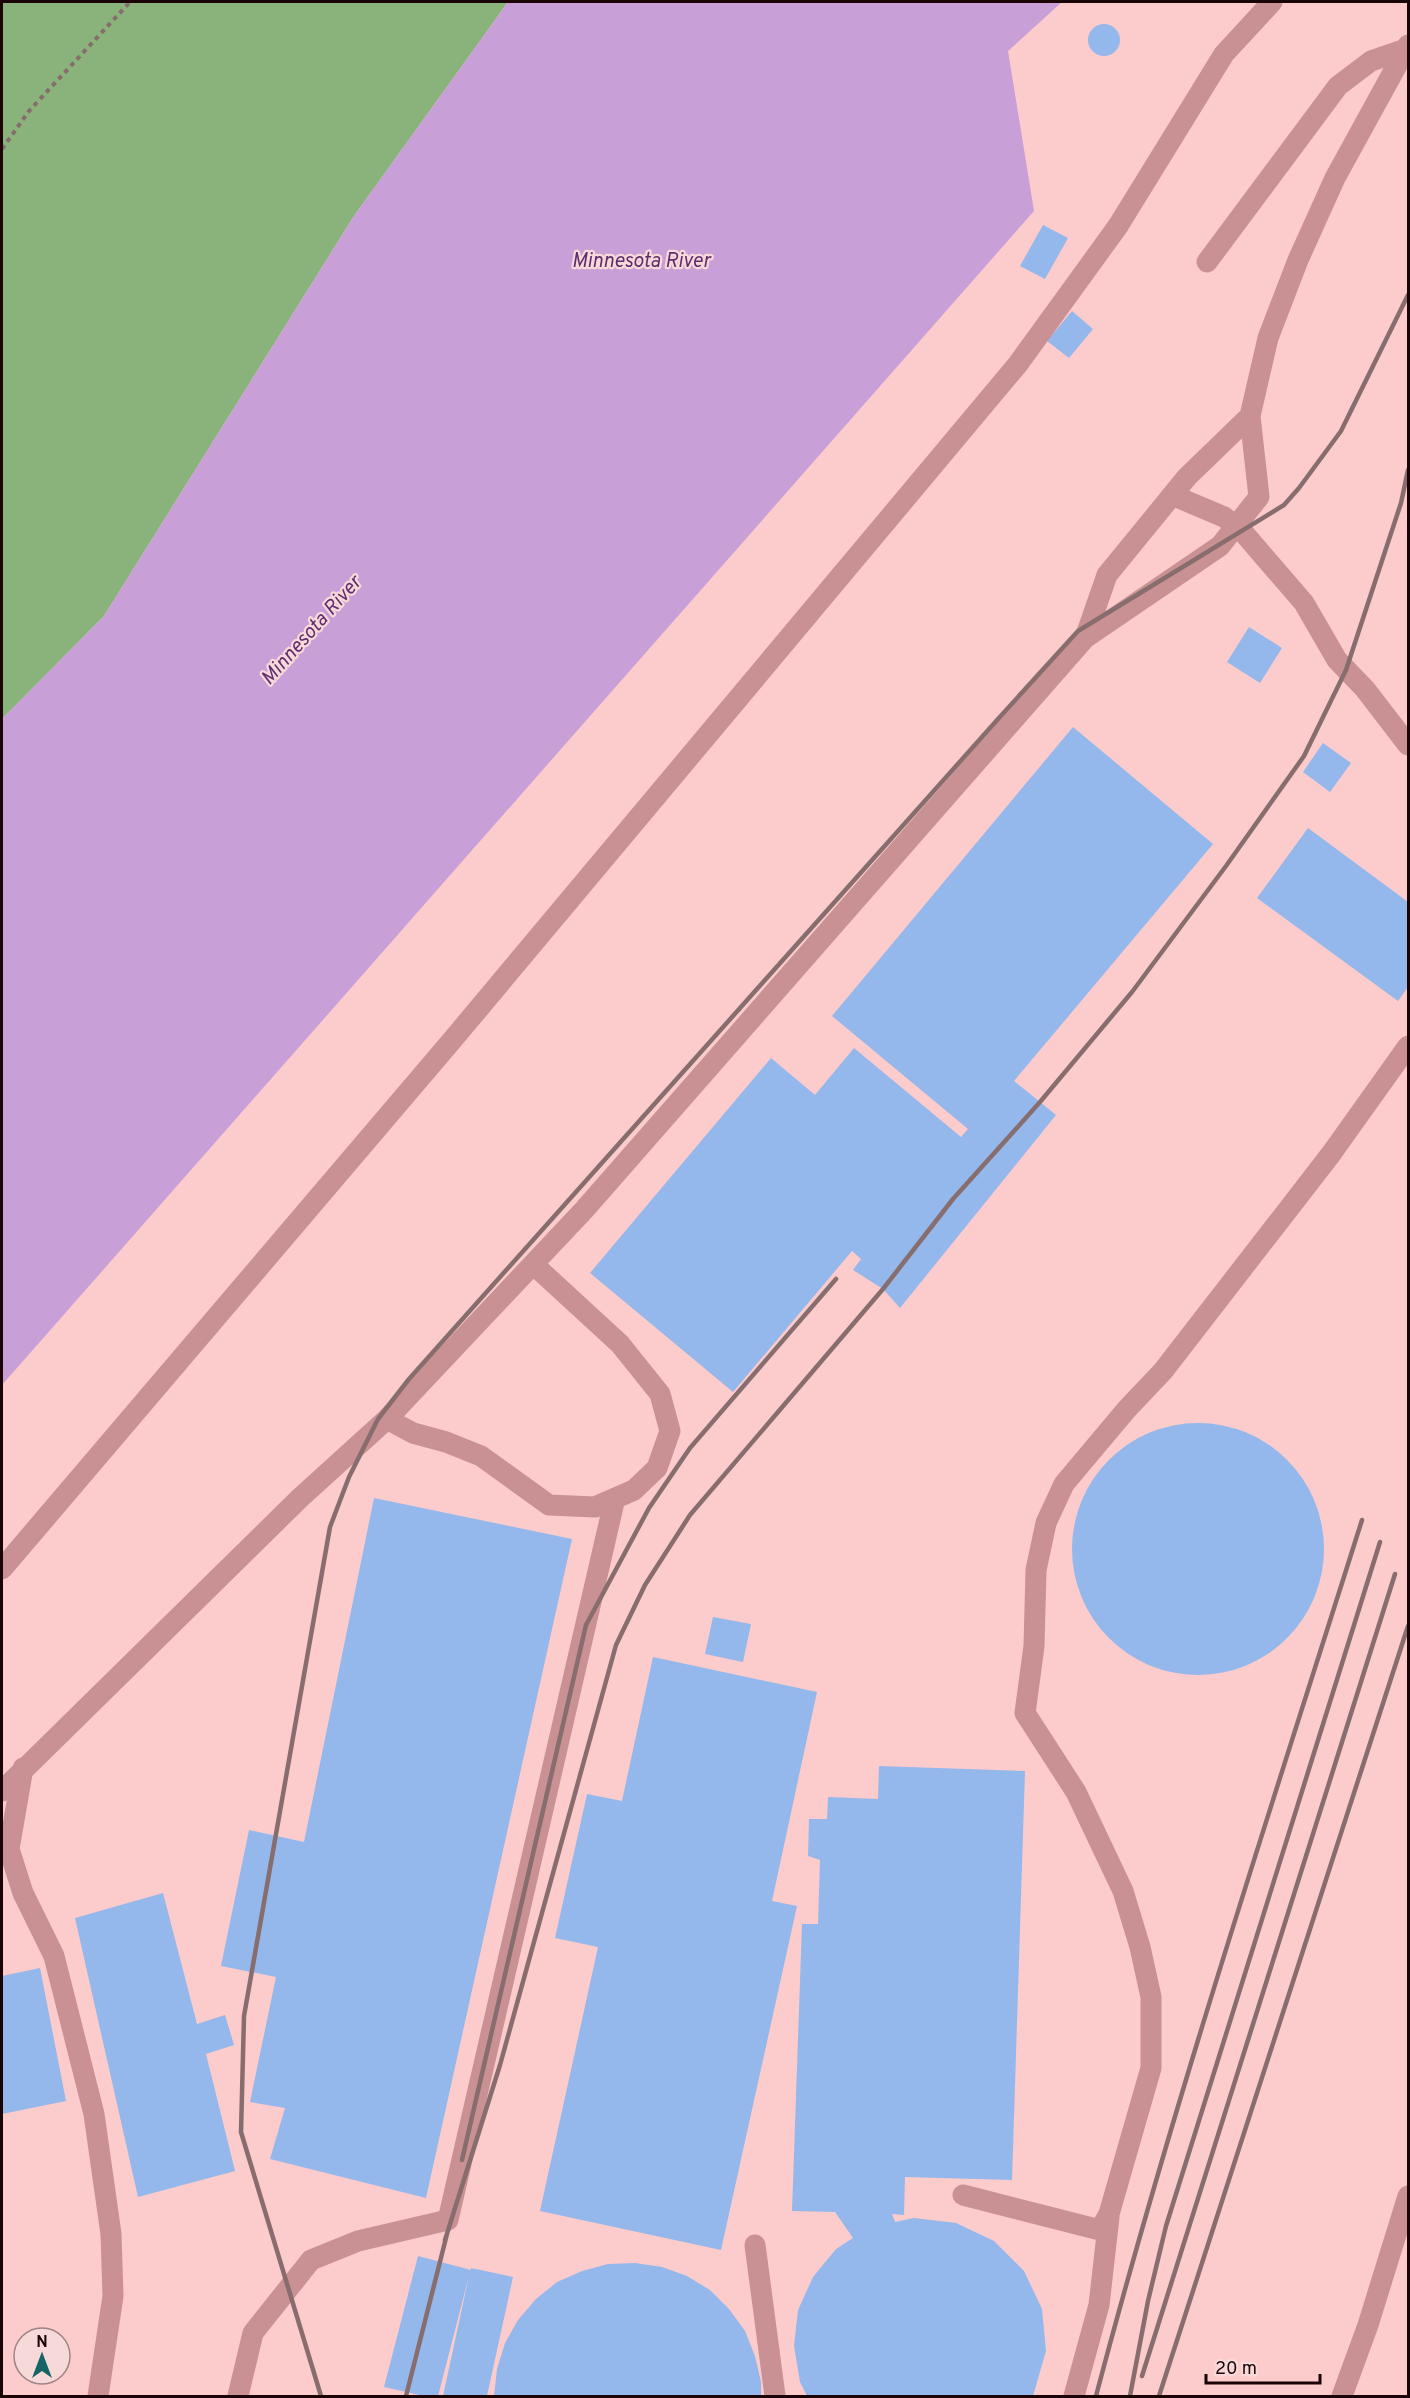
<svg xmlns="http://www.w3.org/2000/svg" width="1410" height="2398" font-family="Overpass,sans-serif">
	<rect width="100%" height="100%" fill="#f7d9d9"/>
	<path fill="#fccbcc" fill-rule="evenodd" d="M1062,2H1408V2396H2V1385L1034,211L1007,51ZM24,2338H60V2374H24Z"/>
	<path fill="#8ab27b" d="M2,2H508L354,216L104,616L2,719Z"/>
	<path fill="#c89fd6" d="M508,2H1062L1008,51L1034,211L2,1385V719L104,616L354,216Z"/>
	<path fill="#94b8eb" d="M1088 40a16 16 0 1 1 32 0a16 16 0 1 1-32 0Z
		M1043,225L1068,238L1045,279L1020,266Z
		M1072,311L1093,329L1069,358L1047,341Z
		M1249,627L1282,648L1260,683L1227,662Z
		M1073,727L1213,844L1014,1081L1056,1115L900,1308L883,1289L853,1270L861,1259L852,1251L733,1392L590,1273L771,1058L815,1095L854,1048L961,1137L968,1129L832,1016Z
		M1323,743L1351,763L1330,792L1303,772Z
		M1308,828L1408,902V987L1398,1001L1257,898Z
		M1072 1549a126 126 0 1 1 252 0a126 126 0 1 1-252 0Z
		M374,1498L572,1539L426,2198L270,2159L285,2108L250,2102L276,1977L221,1966L249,1830L304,1842Z
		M713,1617L751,1624L743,1662L705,1654Z
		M653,1657L817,1692L772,1901L797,1906L721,2250L540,2211L598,1947L555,1938L587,1794L622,1801Z
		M879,1766L1025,1771L1012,2180L905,2177L904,2215L892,2214L895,2222L914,2218L956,2223L994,2241L1024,2271L1042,2309L1046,2351L1033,2396H807L800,2382L794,2346L798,2310L813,2277L836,2249L853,2238L835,2212L792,2211L802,1924H818L820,1860L808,1856L809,1819H827L828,1797L878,1799Z
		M163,1893L197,2024L225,2015L234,2045L206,2054L235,2171L138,2197L75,1918Z
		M40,1968L66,2101L2,2114V1976Z
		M418,2256L471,2270V2268L513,2277L487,2396H443L469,2276L438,2396H424L384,2387Z
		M635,2263L662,2267L687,2276L710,2290L729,2309L745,2331L755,2356L761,2382V2396H494L497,2369L505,2343L518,2320L536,2299L557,2282L582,2271L608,2264Z"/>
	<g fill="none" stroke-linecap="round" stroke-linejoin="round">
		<path stroke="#866c6d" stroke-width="4" stroke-dasharray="4.5 4.5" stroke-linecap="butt" d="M2,149L29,111L130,2"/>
		<path stroke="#c99193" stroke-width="21" d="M1207,262L1338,86L1371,61L1406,49
			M1172,495L1224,517L1242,531L1304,603L1337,660L1365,689L1408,745
			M1085,638L1220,546L1259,497L1250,416
			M387,1419L413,1433L446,1442L481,1456L549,1505L595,1507L634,1490L657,1468L670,1431L660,1394L620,1344L533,1264
			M2,1569L454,1038L1018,364L1118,226L1224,54L1272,2
			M23,1768L9,1849L23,1893L54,1956L94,2114L111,2234L113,2296L98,2396
			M2,1791L300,1498L387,1419L584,1210L1085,638L1107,575L1187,477L1250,416L1268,338L1298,260L1335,178L1408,45
			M963,2195L1100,2230L1109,2214L1151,2068V1997L1140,1947L1123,1891L1076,1792L1025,1713L1034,1646L1036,1570L1046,1523L1064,1484L1127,1409L1163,1371L1331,1154L1408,1046
			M755,2245L775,2396
			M238,2396L253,2333L311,2260L358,2241L448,2220L615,1498
			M1074,2396L1099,2305L1109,2217
			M1342,2396L1368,2325L1408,2196"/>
		<path stroke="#886d6e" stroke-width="4.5" d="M462,2160L586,1625L649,1508L690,1448L836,1279
			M445,2240L500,2065L616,1645L645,1585L690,1515L883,1289L953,1199L1040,1102L1132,992L1226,866L1304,756L1346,670L1401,503L1408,470
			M1142,2376L1395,1574
			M321,2396L241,2132L244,2016L330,1527L349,1477L378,1419L409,1379L998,719L1078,631L1284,505L1299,488L1341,431L1408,295
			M406,2396L447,2234
			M1096,2396C1174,2101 1270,1811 1362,1520
			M1130,2396L1148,2301L1166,2226L1380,1542
			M1159,2396L1408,1626"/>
	</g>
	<g text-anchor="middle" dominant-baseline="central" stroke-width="4.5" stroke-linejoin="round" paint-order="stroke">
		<g font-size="20" font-style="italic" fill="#602e70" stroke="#f7d9d9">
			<text x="641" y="262">Minnesota River</text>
			<text transform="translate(312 631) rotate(-48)">Minnesota River</text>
		</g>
	</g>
	<rect width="1410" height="2398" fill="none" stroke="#1b0406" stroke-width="6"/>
	<g transform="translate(42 2356)"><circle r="28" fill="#f7d9d9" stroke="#9f8485" stroke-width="1.5"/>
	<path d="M0-4.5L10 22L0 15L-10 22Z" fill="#156566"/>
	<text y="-9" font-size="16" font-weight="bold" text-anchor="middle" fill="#1b0406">N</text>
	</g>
	<path d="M1206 2374v9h114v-9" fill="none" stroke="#1b0406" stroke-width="3"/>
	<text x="1215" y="2374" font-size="18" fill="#1b0406" stroke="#f7d9d9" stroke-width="4.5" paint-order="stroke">20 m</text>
</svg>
